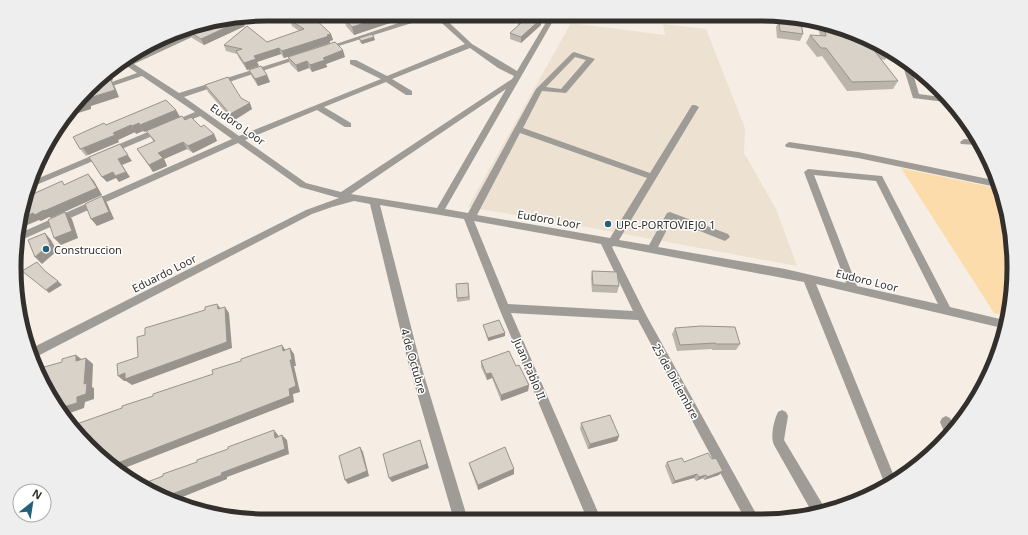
<svg xmlns="http://www.w3.org/2000/svg" width="1028" height="535" font-family="'Noto Sans',sans-serif">
	<rect width="100%" height="100%" fill="#f6eee4"/>
	<path fill="#ede1d1" d="M571,23L665,35L663,24L706,29L745,128L744,153L776,209L797,266L581,226L468,207Z"/>
	<path fill="#fddcac" d="M901,168L1001,189L1013,284L1005,316L994,313Z"/>
	<g fill="none" stroke-linecap="round" stroke-linejoin="round">
		<path fill="#9f9c97" fill-rule="evenodd" d="M321,14H327L330,18L325,19Z
			M425,14H440L472,44L517,71L551,14H557L445,209L468,213L536,89L572,53L574,52L595,59L566,93L542,91L523,128L650,173L692,105H695L699,107L619,240L649,245L667,213L670,212L728,234L730,237L725,241L672,220L658,247L785,269L846,283L804,172L808,169L882,176L950,307L1004,320L1002,328L816,284L896,481L886,487L804,282L614,246L612,247L645,313L759,519H745L638,320L511,313L601,519H587L499,308L464,219L380,205L420,362L468,520H454L408,362L370,204L354,201L332,207L312,214L32,359L30,349L306,210L339,198L300,187L238,143L19,241L20,233L232,139L200,116L29,188L32,181L195,112L142,76L86,95L92,89L137,73L121,62L126,59L129,61L212,23L223,21L222,23L134,64L179,93L300,55H304V57L184,97L239,136L381,79L350,64V60H356L387,76L465,44L434,16L326,50L321,49ZM470,48L498,68L514,76L512,79L341,192L306,183L245,140L317,110L345,127H351V123L324,107L386,82L406,95H412V91L392,79ZM575,57L586,60L561,89L546,87ZM506,89L437,208L351,194ZM520,133L647,178L610,238L477,215ZM814,175L876,181L938,304L857,286ZM474,221L601,244L633,311L508,304Z
			M600,14H620L638,17L640,14H647L640,21Z
			M722,14C753,15 787,17 817,25L814,27Z
			M904,65L912,70L919,94L948,98L953,103L913,98L903,66Z
			M964,139L974,140L977,145L961,144L960,142Z
			M789,142L858,152L998,181L1001,188L858,158L786,147L785,145Z
			M978,387L982,388L976,397L972,392L974,388Z
			M782,410L786,412L788,416L784,440L826,510L813,514L774,445C770,437 774,420 778,412Z
			M946,416L950,418L955,429L947,438L940,422L942,418Z"/>
	</g>
	<path fill="#bbb5ac" d="M353,14H395L396,21L354,35L346,26L344,18Z
		M525,14H547L541,19V25L521,43L510,39V33L518,26V20Z
		M290,20L331,34L333,40L330,41V43L284,58L281,54L257,62L259,66L247,70L239,58L237,54L226,51L224,45L267,42L299,31L292,26Z
		M779,21L803,34L800,41L777,38L776,27Z
		M245,26L204,45L192,38L190,32Z
		M821,26L873,40L889,53L885,60L881,59L898,81L893,89L847,91L822,56L817,57L806,43L810,35L820,36L819,31Z
		M186,28L185,34L182,32L137,54Z
		M359,38L375,40L362,44L360,42Z
		M288,57H345L326,64L327,67L312,72L309,68L298,72L290,64Z
		M249,70L267,75L270,82L258,86L252,77Z
		M205,85L241,98L252,109L233,121L208,92Z
		M176,110L180,117L144,132L143,131L136,134L135,132L118,140L119,142L88,155L86,156L80,149L106,125Z
		M185,120L214,134L217,141L193,153L187,149L164,159L167,166L153,172L137,149L154,142L151,138L146,131Z
		M592,271L619,286L617,293L592,292L591,278Z
		M468,283L470,300L457,302L456,284Z
		M483,325L505,333V336L488,341L484,328Z
		M675,328L740,344L736,350H712V349L677,351L672,334Z
		M481,361L516,366L529,385L528,391L501,401L492,378L487,380L481,367Z
		M581,423L619,436L617,441L588,449L580,429Z
		M667,462H684L719,475L704,480L703,478L696,481L694,478L672,484L665,466Z
		M469,463L514,469V474L478,490L470,467Z"/>
	<path fill="#98938c" d="M391,14H395L396,21L354,35L352,27Z
		M540,14H547L541,19V25L521,43V37L536,17Z
		M242,20L245,26L204,45L201,39Z
		M206,24L185,34L183,29L186,28Z
		M181,30L182,32L137,54Z
		M331,34L333,40L330,41V43L284,58L282,51Z
		M374,37L375,40L362,44L361,41Z
		M279,48L281,54L257,62L259,66L247,70L244,63L254,56Z
		M343,50L345,57L326,64L327,67L312,72L310,65L323,58Z
		M307,61L309,68L298,72L296,65Z
		M109,71L113,80L111,81L115,87L119,97L91,106V109L75,114L73,110L77,105L86,99L94,87Z
		M267,75L270,82L258,86L255,79Z
		M250,103L252,109L233,121L230,114Z
		M176,110L180,117L144,132L140,125Z
		M139,123L143,131L136,134L132,126Z
		M131,125L135,132L118,140L113,133Z
		M214,134L217,141L193,153L188,146Z
		M115,135L119,142L88,155L83,148Z
		M183,142L187,149L164,159L167,166L153,172L149,165L158,153Z
		M120,144L132,161L122,165L130,177L119,182L116,178L107,182L102,177L118,159Z
		M88,174L94,181L102,195L51,218L49,217L41,221L39,220L25,226L21,222V219Z
		M102,196L107,203L114,219L97,226L91,219Z
		M65,212L72,219L78,238L61,245L54,238Z
		M45,233L51,240L57,251L42,264L35,257Z
		M58,281L62,285L49,293L46,290Z
		M217,304L222,310L218,309Z
		M225,307L229,313L232,348L132,385L126,381H124L118,376Z
		M505,333V336L488,341V338Z
		M282,345L286,351H283Z
		M290,348L294,354L296,366H294L300,392L293,394L294,402L122,469L115,464L289,389Z
		M76,355L84,361H76Z
		M86,358L93,364L92,387L94,388V399L85,402L84,408L64,415L60,408L77,397L84,384Z
		M491,373L492,378L487,380L486,374Z
		M529,385L528,391L501,401V395Z
		M274,430L278,435L280,443L275,438Z
		M282,435L287,440L289,454L227,477V479L175,500L164,497L221,473Z
		M619,436L617,441L588,449L590,444Z
		M420,440L429,468L392,482L389,478Z
		M360,447L363,452L369,476L348,484L345,480Z
		M514,469V474L478,490V485Z
		M723,471L719,475L704,480L707,477Z
		M697,474L694,478L672,484L675,481Z
		M706,475L703,478L696,481L699,477Z"/>
	<path fill="#d9d2c8" stroke="#98938c" d="M309,14H310L331,34L327,35L329,36L282,51L279,48L254,56L256,59L244,63L236,51L242,49L224,45L247,26L267,42L304,29L290,20Z
		M353,14H391L352,27L344,18Z
		M525,14H540L536,17L541,19L521,37L510,33L523,21L518,20Z
		M239,19L242,20L201,39L190,32L208,24Z
		M779,21L801,23L803,34L780,31Z
		M824,27L873,40L886,51L873,49L898,81L852,82L826,48H821L810,35L826,36Z
		M372,34L374,37L361,41L359,38Z
		M335,42L343,50L323,58L325,60L310,65L307,61L296,65L288,57Z
		M261,66L267,75L255,79L249,70Z
		M228,77L241,98L250,103L230,114L205,85Z
		M111,80L115,90L86,99L87,102L77,105L95,85Z
		M166,100L176,110L140,125L139,123L132,126L131,125L113,133L115,135L83,148L80,149L73,137L104,123L106,125Z
		M182,116L185,120L191,117L201,127L204,125L214,134L188,146L183,142L158,153L163,158L149,165L137,149L155,141L146,131Z
		M120,144L128,155L118,159L126,172L115,176L113,172L102,177L89,157Z
		M88,174L97,188L44,211V210L35,215L33,213L21,219L23,202L24,198L62,181L64,185Z
		M102,196L109,212L91,219L85,204Z
		M65,212L72,231L54,238L48,220Z
		M45,233L50,244L35,257L28,240Z
		M37,262L45,271L58,281L46,290L22,271Z
		M592,271L617,272L619,286L593,285Z
		M468,283L469,297L457,298L456,284Z
		M217,304L218,309L225,307L227,342L125,379V373L118,376L117,364L138,357L137,337L145,335V328L205,310V307Z
		M499,320L505,333L488,338L483,325Z
		M701,326L735,327L740,344H716L715,343L680,345L675,328Z
		M282,345L283,351L290,348L292,360H290L296,386L289,389L290,396L115,464L77,435L71,426L122,408V406L153,396V394L213,374L212,370L241,361V359Z
		M509,351L516,366L519,365L529,385L501,395L491,373L486,374L481,361Z
		M76,355V361L86,358L84,384L87,383L86,394L77,397V403L60,408L37,370V369L62,362V359Z
		M610,415L619,436L590,444L581,423Z
		M274,430L275,438L282,435L285,449L221,473L222,475L164,497L155,495L142,484L163,476V474L197,462V460L228,449V447Z
		M420,440L427,464L389,478L383,454Z
		M360,447L367,471L345,480L339,456Z
		M505,447L514,469L478,485L469,463Z
		M708,453L712,459L716,458L723,471L707,477L706,475L699,477L697,474L675,481L667,462L682,458L684,462Z"/>
	<g fill="#246178" stroke="#fff" stroke-width="1.5">
		<circle cx="608" cy="224" r="4"/>
		<circle cx="46" cy="249" r="4"/>
	</g>
	<g text-anchor="middle" dominant-baseline="central" stroke-width="3" stroke-linejoin="round" paint-order="stroke">
		<g font-size="11" fill="#322f2c" stroke="#fff">
			<text transform="translate(238 124) rotate(35)">Eudoro Loor</text>
			<text transform="translate(549 219) rotate(10)">Eudoro Loor</text>
			<text transform="translate(164 273) rotate(-27)">Eduardo Loor</text>
			<text transform="translate(867 280) rotate(14)">Eudoro Loor</text>
			<text transform="translate(414 361) rotate(74)">4 de Octubre</text>
			<text transform="translate(530 369) rotate(67)">Juan Pablo II</text>
			<text transform="translate(676 381) rotate(61)">25 de Diciembre</text>
		</g>
		<g font-size="11" fill="#322f2c" stroke="#fff" text-anchor="start">
			<text x="616" y="224">UPC-PORTOVIEJO 1</text>
			<text x="54" y="249">Construccion</text>
		</g>
	</g>
	<path d="M0 0H1028V535H0ZM267 21H761A246 246 0 0 1 1007 267V268A246 246 0 0 1 761 514H267A246 246 0 0 1 21 268V267A246 246 0 0 1 267 21Z" fill="#efeeee" fill-rule="evenodd"/>
	<path fill="none" stroke="#322f2c" stroke-width="5" d="M267 21H761A246 246 0 0 1 1007 267V268A246 246 0 0 1 761 514H267A246 246 0 0 1 21 268V267A246 246 0 0 1 267 21Z"/>
	<g transform="translate(32 503) rotate(30)"><circle r="19" fill="#ffffff" stroke="#adacab"/>
	<path d="M0-3L7 15L0 10L-7 15Z" fill="#246178"/>
	<text y="-6" font-size="11" font-weight="bold" text-anchor="middle" fill="#322f2c">N</text>
	</g>
</svg>
